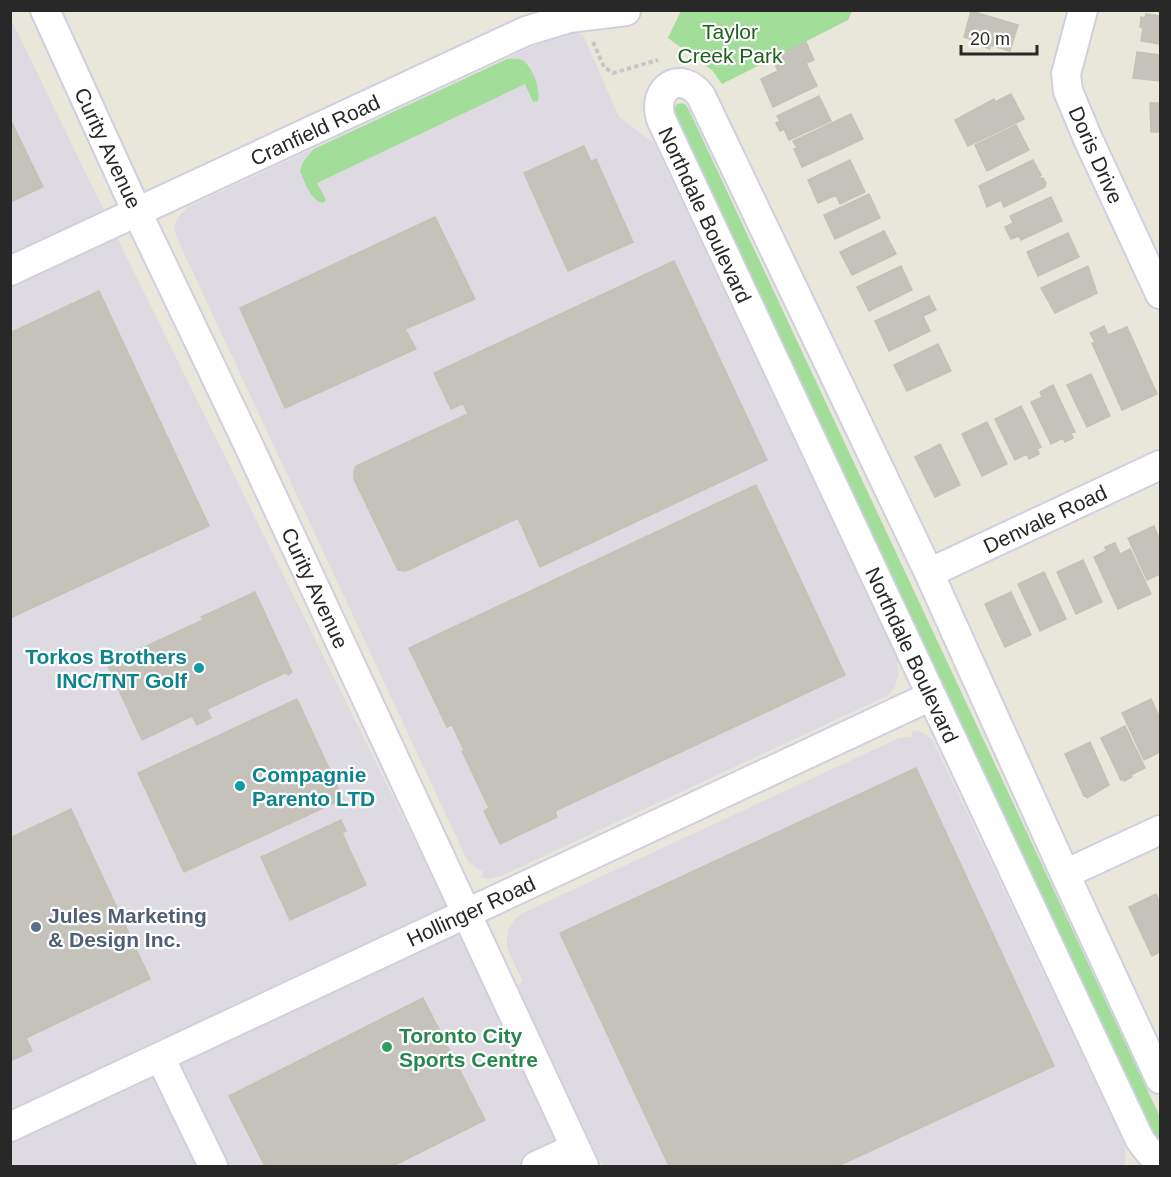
<svg xmlns="http://www.w3.org/2000/svg" width="1171" height="1177" font-family="Helvetica,sans-serif">
	<rect width="100%" height="100%" fill="#e9e6da"/>
	<path fill="#dedae2" d="M10,17L125,254L575,1166H11Z
		M568,30L583,35L619,117L654,143L897,659L898,675L895,687L887,696L501,876L487,879L481,877L483,872L468,862L176,236L174,225L180,215L188,207Z
		M913,730L923,733L932,739L1124,1143L1126,1159L1124,1166H602L517,985L523,982L507,948V941L508,930L514,920L523,913L899,738L911,737Z"/>
	<path fill="#a2dd99" d="M681,11H852L848,20L722,84L712,70L668,38Z
		M507,59C511,59 518,58 522,60C532,65 541,90 538,101L533,102L525,84L317,183L326,200L323,203C310,200 305,182 300,171L303,162L314,149Z
		M682,103L686,105L689,110L1160,1117V1139L1152,1136L673,111L677,104Z"/>
	<path fill="#c5c2ba" stroke="#c4c2b4" stroke-width="1.5" d="M971,11L1018,25L1010,51L990,45V49L984,47L985,44L964,37Z
		M1146,14L1160,16V44L1141,41L1143,28L1140,27L1141,17L1145,18Z
		M806,42L814,60L806,63L817,86L773,107L761,79L778,71L772,58Z
		M1137,52L1160,55V81L1133,78Z
		M1011,94L1024,119L968,146L955,120L994,99L995,102Z
		M819,96L831,121L789,140L784,129L780,131L776,123L780,121L777,116Z
		M1150,103H1160V132H1151Z
		M851,114L863,139L802,167L794,149L797,148L793,141Z
		M10,119L43,187L10,202Z
		M1016,125L1029,150L987,171L975,145Z
		M584,146L591,162L596,159L633,242L568,271L524,173Z
		M850,160L865,192L840,204L836,195L818,203L808,180Z
		M1033,160L1041,175L1039,176L1041,179L1043,178L1046,183L1045,187L1004,207L1001,200L987,207L979,186Z
		M869,194L880,218L835,239L824,215Z
		M1051,197L1062,221L1021,240L1019,236L1011,239L1005,227L1013,223L1010,216Z
		M435,217L475,299L405,329L416,349L285,408L240,308Z
		M884,231L896,254L852,275L840,252Z
		M1068,233L1079,257L1038,276L1027,252Z
		M674,261L767,460L540,567L518,518L408,570L404,571L398,570L354,479V471L356,466L468,414L463,403L451,409L434,373Z
		M901,266L912,290L869,311L857,287Z
		M1088,266L1097,293L1055,313L1041,288Z
		M99,291L209,526L10,618V333Z
		M929,296L936,310L923,316L930,331L889,351L875,321Z
		M1104,326L1108,335L1127,327L1157,394L1122,410L1092,343L1095,342L1090,333Z
		M938,344L951,371L907,391L894,365Z
		M1091,374L1110,416L1087,427L1067,385Z
		M1053,385L1075,432L1071,433L1073,438L1065,442L1063,438L1051,444L1031,402L1042,397L1040,392Z
		M1021,406L1041,447L1037,449L1039,454L1029,459L1027,454L1015,460L995,419Z
		M987,422L1007,464L982,476L962,434Z
		M940,444L960,485L935,497L915,457Z
		M756,485L845,675L555,811L557,817L500,844L484,811L489,808L462,751L464,750L452,725L447,727L409,648Z
		M1154,526L1160,541V574L1147,580L1128,538Z
		M1115,543L1120,554L1130,549L1151,594L1118,609L1094,557L1106,551L1105,547Z
		M1083,560L1102,602L1076,614L1057,572Z
		M1044,572L1066,619L1040,631L1018,584Z
		M255,592L292,672L288,675L287,672L207,709L211,718L197,725L192,716L142,740L107,664L203,620L201,617Z
		M1011,592L1031,635L1005,647L985,604Z
		M297,699L343,799L184,872L138,773Z
		M1151,699L1160,718V752L1144,760L1122,713Z
		M1125,726L1145,768L1131,775L1132,777L1124,781L1123,779L1121,780L1101,738Z
		M1090,742L1109,785L1087,798L1086,795L1084,796L1065,754Z
		M916,768L1054,1066L838,1166H669L560,933Z
		M71,809L150,979L26,1038L32,1051L10,1061V838Z
		M341,820L346,831L342,833L366,885L290,920L261,857Z
		M1156,894L1160,903V952L1152,956L1129,907Z
		M423,998L485,1120L393,1166H265L229,1096Z"/>
	<g fill="none" stroke-linecap="round" stroke-linejoin="round">
		<defs>
			<path id="minor" d="M45,10L137,212L247,442L584,1166
				M1083,10L1066,74L1068,91L1088,139L1160,294
				M10,271L526,31L569,18L626,11
				M929,573L1160,465
				M1065,874L1160,830
				M160,1057L213,1166
				M1160,1079L1065,874L929,573L701,96C681,69 651,88 661,119L1140,1140L1150,1153L1160,1157
				M10,1127L931,696
				M536,1166L575,1148"/>
		</defs>
		<use href="#minor" stroke="#d0cfe0" stroke-width="32"/>
		<path stroke="#c7c7c7" stroke-width="4" stroke-dasharray="4.5 3" stroke-linecap="butt" d="M593,42L604,67L613,73L658,60"/>
		<use href="#minor" stroke="#fff" stroke-width="28"/>
	</g>
	<g fill="#0f9aa8" stroke="#fff" stroke-width="2">
		<circle cx="199" cy="668" r="6"/>
		<circle cx="240" cy="786" r="6"/>
	</g>
	<circle fill="#5c6f8a" stroke="#fff" stroke-width="2" cx="36" cy="927" r="6"/>
	<circle fill="#2e9e5b" stroke="#fff" stroke-width="2" cx="387" cy="1047" r="6"/>
	<g text-anchor="middle" dominant-baseline="central" stroke-width="4.5" stroke-linejoin="round" paint-order="stroke">
		<g font-size="21" fill="#1d5f1d" stroke="#fff">
			<text x="730" y="31">Taylor<tspan x="730" dy="24">Creek Park</tspan></text>
		</g>
		<g font-size="21" fill="#282828" stroke="#fff">
			<text transform="translate(315 130) rotate(-25)">Cranfield Road</text>
			<text transform="translate(108 148) rotate(65)">Curity Avenue</text>
			<text transform="translate(1096 155) rotate(66)">Doris Drive</text>
			<text transform="translate(705 215) rotate(65)">Northdale Boulevard</text>
			<text transform="translate(1045 519) rotate(-25)">Denvale Road</text>
			<text transform="translate(315 588) rotate(65)">Curity Avenue</text>
			<text transform="translate(912 655) rotate(65)">Northdale Boulevard</text>
			<text transform="translate(471 911) rotate(-25)">Hollinger Road</text>
		</g>
		<g font-size="21" font-weight="bold" fill="#0d838f" stroke="#fff" text-anchor="end">
			<text x="187" y="656">Torkos Brothers<tspan x="187" dy="24">INC/TNT Golf</tspan></text>
			<text x="252" y="774" text-anchor="start">Compagnie<tspan x="252" dy="24">Parento LTD</tspan></text>
		</g>
		<g font-size="21" font-weight="bold" fill="#4e5e75" stroke="#fff" text-anchor="start">
			<text x="48" y="915">Jules Marketing<tspan x="48" dy="24">&amp; Design Inc.</tspan></text>
		</g>
		<g font-size="21" font-weight="bold" fill="#27864d" stroke="#fff" text-anchor="start">
			<text x="399" y="1035">Toronto City<tspan x="399" dy="24">Sports Centre</tspan></text>
		</g>
	</g>
	<rect width="1171" height="1177" fill="none" stroke="#282828" stroke-width="24"/>
	<path d="M961 45v9h76v-9" fill="none" stroke="#282828" stroke-width="3"/>
	<text x="970" y="45" font-size="18" fill="#282828" stroke="#ffffff" stroke-width="4.5" paint-order="stroke">20 m</text>
</svg>
